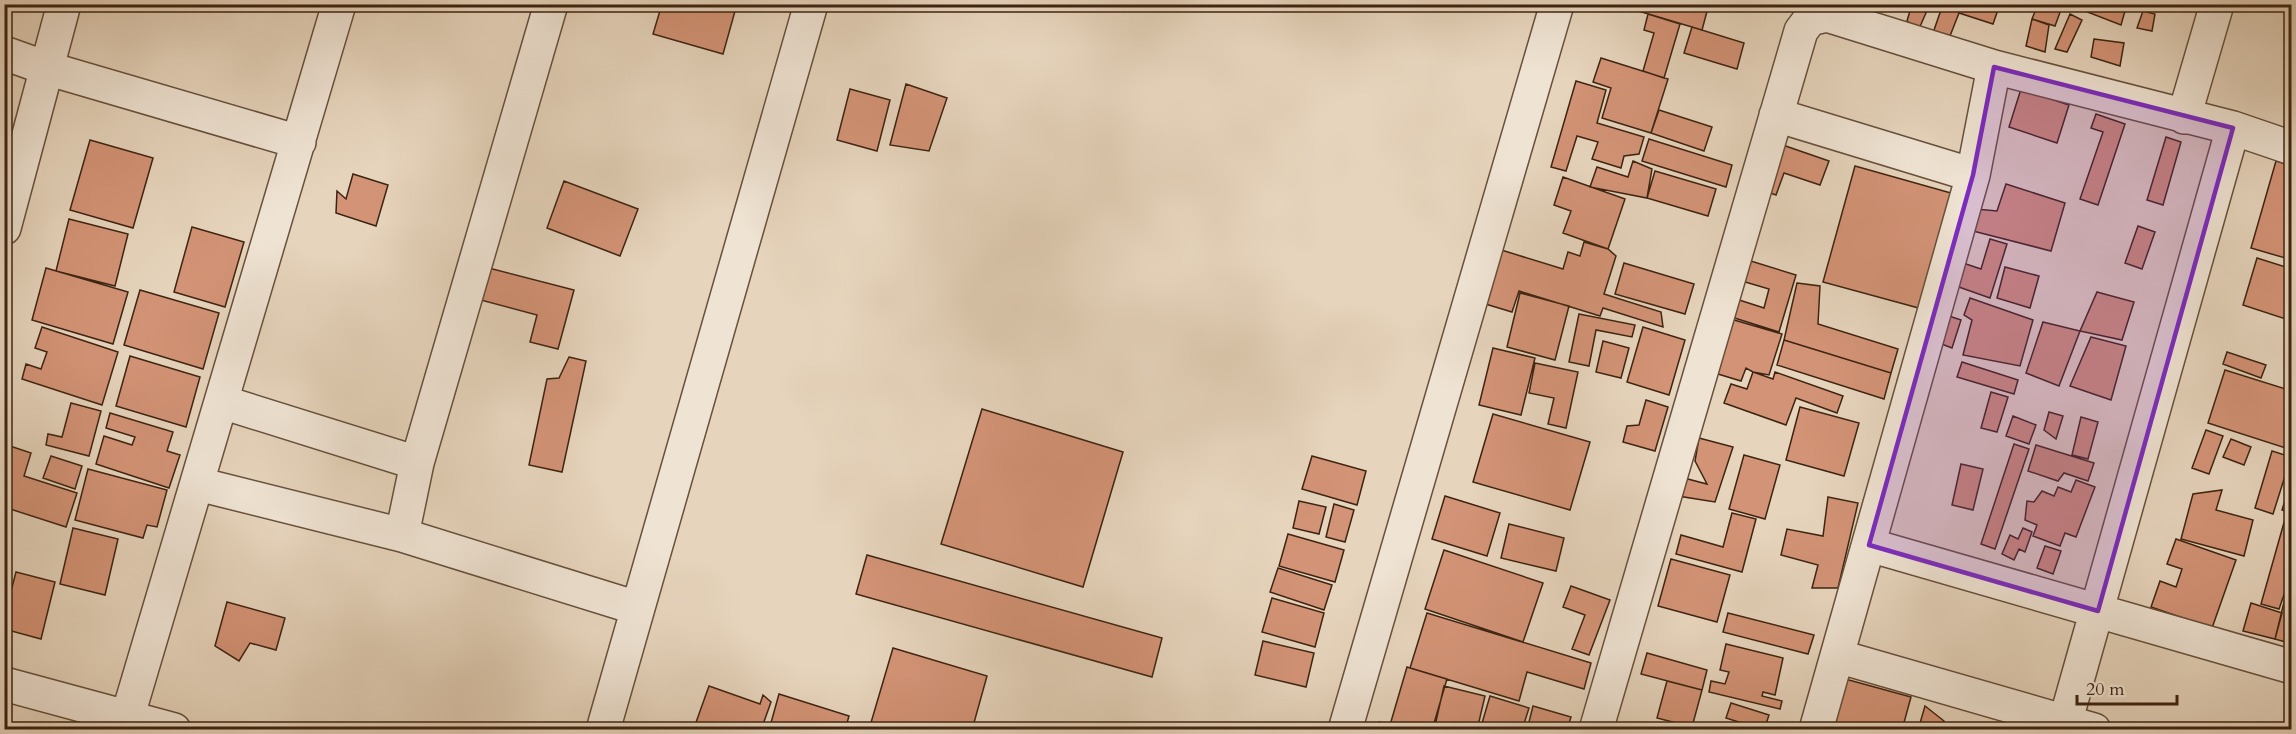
<svg xmlns="http://www.w3.org/2000/svg" width="2296" height="734" font-family="Cardo,serif">
	<rect width="100%" height="100%" fill="#e6d4bc"/>
	<filter id="stains"><feTurbulence type="fractalNoise" baseFrequency=".00333" numOctaves="4"/><feColorMatrix values="0 0 0 0 .2 0 0 0 0 .09 0 0 0 0 .02 0 0 0 .5 -.17"/></filter>
	<radialGradient id="worn" r=".72"><stop offset=".6" stop-color="#630" stop-opacity="0"/><stop offset="1" stop-color="#630" stop-opacity=".3"/></radialGradient>
	<path fill="#d39376" stroke="#3d2412" stroke-width="1.5" d="M662,4H737L723,54L653,34Z
		M1615,4H1709L1702,30Z
		M1912,4L1929,6L1919,29L1907,21Z
		M1943,4H2000L1993,24L1959,13L1950,36L1933,33Z
		M2038,4H2063L2055,26L2032,19Z
		M2072,4H2127L2121,25L2072,6Z
		M2143,11L2155,14L2152,31L2137,28Z
		M1648,14L1680,24L1664,78L1643,71L1654,33L1644,30Z
		M2070,14L2082,20L2067,52L2055,49Z
		M2032,19L2049,25L2045,52L2026,46Z
		M1692,27L1744,43L1737,69L1684,53Z
		M2094,39L2124,43L2120,66L2091,57Z
		M1601,58L1668,79L1651,133L1602,118L1611,88L1593,82Z
		M1576,81L1606,90L1597,123L1644,137L1639,154L1624,156L1621,168L1592,159L1598,142L1577,136L1566,171L1551,167Z
		M906,84L947,98L929,151L890,145Z
		M850,89L890,100L877,151L837,140Z
		M2021,89L2069,105L2057,143L2009,127Z
		M1659,110L1712,127L1704,151L1651,133Z
		M2096,114L2125,124L2098,205L2080,199L2103,132L2091,128Z
		M2166,137L2181,142L2163,205L2147,200Z
		M1649,139L1732,165L1726,187L1642,161Z
		M90,140L153,158L133,228L70,210Z
		M1774,142L1829,161L1820,185L1784,173L1776,195L1759,189Z
		M1633,161L1652,169L1647,198L1590,187L1597,167L1628,177Z
		M2276,161L2292,166V260L2251,248Z
		M1855,166L1958,195L1926,310L1823,282Z
		M1655,171L1716,189L1708,216L1647,198Z
		M353,174L388,185L376,226L336,213L337,191L346,199Z
		M1563,177L1625,199L1608,249L1563,233L1571,211L1554,205Z
		M564,181L638,209L620,256L547,228Z
		M2006,184L2065,203L2051,251L1969,230L1976,209L1997,211Z
		M69,219L128,234L115,286L56,271Z
		M2138,226L2155,232L2142,269L2125,263Z
		M192,227L244,242L225,307L174,292Z
		M1990,239L2007,244L1990,298L1956,286L1963,263L1981,269Z
		M1584,242L1608,249L1616,256L1604,294L1661,312L1663,327L1603,308L1600,316L1519,291L1512,312L1482,303L1498,249L1563,269L1568,252L1580,256Z
		M1741,258L1796,275L1779,332L1725,315L1730,297L1764,308L1769,289L1735,279Z
		M2257,258L2292,269V321L2243,305Z
		M1624,263L1694,284L1685,314L1615,294Z
		M485,267L574,290L558,349L530,342L537,315L477,299Z
		M2005,267L2039,276L2030,308L1997,298Z
		M46,268L128,292L113,344L32,320Z
		M1797,283L1820,286L1818,324L1898,349L1891,373L1784,340Z
		M140,290L219,313L203,369L124,345Z
		M2097,292L2134,302L2122,340L2080,331Z
		M1520,293L1569,306L1555,360L1507,347Z
		M1970,298L2033,320L2020,366L1963,355L1972,320L1964,315Z
		M1579,314L1635,325L1632,337L1596,330L1589,366L1569,362Z
		M1949,316L1961,320L1952,348L1939,343Z
		M1724,317L1782,334L1769,375L1753,372L1746,368L1741,381L1708,371Z
		M2043,322L2080,331L2059,386L2026,373Z
		M42,327L118,352L102,405L22,379L26,364L41,369L47,352L35,348Z
		M1643,327L1685,340L1669,395L1627,382Z
		M2091,337L2126,346L2111,400L2070,386Z
		M1784,340L1891,373L1884,399L1777,365Z
		M1603,341L1629,348L1621,378L1596,372Z
		M1493,348L1535,358L1521,415L1479,405Z
		M2227,352L2266,365L2261,378L2223,364Z
		M130,356L200,377L186,427L116,406Z
		M569,357L586,361L562,472L529,465L547,379L559,378Z
		M1962,362L2018,380L2014,394L1957,377Z
		M1535,363L1578,372L1566,428L1548,424L1554,398L1529,393Z
		M2225,370L2292,391V450L2208,423Z
		M1753,372L1773,379L1775,372L1843,396L1837,413L1796,398L1786,425L1724,403L1731,384L1747,389Z
		M1991,392L2008,397L1997,432L1981,428Z
		M1646,400L1668,407L1655,451L1623,442L1627,426L1639,425Z
		M71,403L101,411L89,456L46,445L48,434L62,437Z
		M1800,407L1859,423L1844,476L1786,460Z
		M982,409L1123,452L1083,587L941,544Z
		M2049,412L2063,416L2056,439L2044,430Z
		M110,413L173,432L167,451L180,455L169,488L96,464L104,436L132,445L135,437L106,428Z
		M1493,414L1590,442L1570,510L1473,482Z
		M2013,416L2036,425L2029,444L2006,436Z
		M2081,417L2098,422L2088,459L2072,455Z
		M2206,430L2223,436L2209,474L2192,468Z
		M1699,438L1733,447L1715,502L1678,496L1680,477L1707,484L1695,461Z
		M2231,439L2251,447L2244,465L2223,457Z
		M4,444L31,453L24,476L77,493L66,527L4,507Z
		M2014,444L2029,449L1995,549L1981,544Z
		M2036,445L2094,463L2088,481L2064,473L2058,481L2028,471Z
		M2272,451L2291,457L2273,514L2255,508Z
		M1744,455L1780,465L1765,519L1729,509Z
		M51,456L82,466L75,489L43,478Z
		M1312,456L1366,471L1357,505L1302,489Z
		M1961,464L1983,469L1973,510L1952,505Z
		M88,469L167,490L157,527L147,525L143,538L75,520Z
		M2292,478V513L2282,510Z
		M2076,480L2095,487L2076,537L2065,533L2060,546L2033,536L2037,525L2025,520L2027,501L2034,502L2042,491L2054,496L2058,487L2071,492Z
		M2222,490L2216,510L2253,520L2244,556L2181,539L2193,494Z
		M1445,496L1500,513L1487,556L1432,539Z
		M1828,497L1858,503L1838,588H1812L1818,565L1781,555L1787,529L1823,536Z
		M1299,501L1326,507L1319,534L1293,528Z
		M1334,504L1354,510L1345,542L1326,537Z
		M1732,513L1756,519L1742,572L1676,554L1681,535L1723,547Z
		M2285,519L2292,521V572L2279,609L2261,604Z
		M1509,524L1564,538L1556,571L1501,558Z
		M73,528L118,539L105,595L60,584Z
		M2023,528L2032,532L2025,552L2019,549L2014,560L2002,554L2010,535L2018,539Z
		M1288,534L1344,550L1335,582L1279,566Z
		M2176,539L2236,560L2212,628L2151,607L2160,581L2176,587L2182,569L2167,564Z
		M2045,546L2061,551L2053,574L2037,568Z
		M1444,550L1543,583L1523,642L1425,609Z
		M867,555L1162,638L1152,677L856,594Z
		M1671,559L1730,575L1717,622L1658,606Z
		M1278,568L1332,585L1324,610L1270,592Z
		M16,572L55,582L41,639L4,629V618Z
		M2289,582L2292,583V644L2275,639Z
		M1571,586L1610,600L1589,655L1572,649L1585,615L1563,607Z
		M1272,598L1324,613L1315,647L1262,632Z
		M227,602L285,618L276,650L250,643L239,661L215,646Z
		M2251,603L2282,613L2275,639L2243,631Z
		M1427,613L1591,663L1584,689L1527,672L1519,701L1410,668Z
		M1728,613L1814,635L1808,654L1723,632Z
		M1263,641L1314,653L1306,687L1255,675Z
		M1726,644L1783,658L1775,695L1763,692L1762,696L1782,701L1780,709L1709,692L1711,681L1725,684L1729,672L1720,670Z
		M893,648L987,676L972,730H883L870,726Z
		M1647,653L1707,670L1702,690L1641,674Z
		M1407,667L1447,679L1432,730H1404L1390,725Z
		M1838,677L1911,697L1902,730H1824Z
		M1667,681L1702,690L1692,727L1657,718Z
		M709,686L760,704L763,695L771,702L761,730L694,728Z
		M1444,686L1485,696L1477,730H1434Z
		M779,694L849,716L845,730H769Z
		M1490,696L1529,708L1522,730H1480Z
		M1731,703L1769,715L1764,730L1726,718Z
		M1533,706L1571,717L1567,730H1527Z
		M1925,706L1944,721L1942,730H1918Z
		M1379,722L1390,725L1404,730H1376Z"/>
	<g fill="none" stroke-linecap="round" stroke-linejoin="round">
		<defs>
			<path id="street" d="M4,53L46,68L299,142
				M1776,115L1973,175
				M2184,117L2217,4
				M4,228L64,4
				M222,402L417,463
				M198,484L402,535L637,608
				M402,535L417,463L551,4
				M1869,545L2292,667
				M1837,656L2094,730
				M4,684L174,730
				M128,715L339,4
				M603,730L811,4
				M1345,730L1557,4
				M1596,730L1801,31L1810,19L1827,15L1994,67L2233,128L2292,148
				M1816,730L1973,175L1994,67
				M2063,730L2233,128"/>
		</defs>
		<use href="#street" stroke="#67503c" stroke-width="36"/>
		<use href="#street" stroke="#efe3d3" stroke-width="33"/>
	</g>
	<path fill="#7b2cbf" fill-opacity="0.2" stroke="#7b2cbf" stroke-width="4.5" stroke-linejoin="round" d="M1994,67L2233,128L2098,611L1869,545L1973,175Z"/>
	<rect width="2296" height="734" fill="none" stroke="#e6d4bc" stroke-width="24"/>
	<rect x="6" y="6" width="2284" height="722" fill="none" stroke="#3d2412" stroke-width="3"/>
	<rect x="12" y="12" width="2272" height="710" fill="none" stroke="#3d2412" stroke-width="1.5"/>
	<path d="M2077 695v9h100v-9" fill="none" stroke="#3d2412" stroke-width="3"/>
	<text x="2086" y="695" font-size="18" fill="#3d2412" stroke="#efe3d3" stroke-width="4.5" paint-order="stroke">20 m</text>
	<rect width="100%" height="100%" filter="url(#stains)"/>
	<rect width="100%" height="100%" fill="url(#worn)"/>
</svg>
